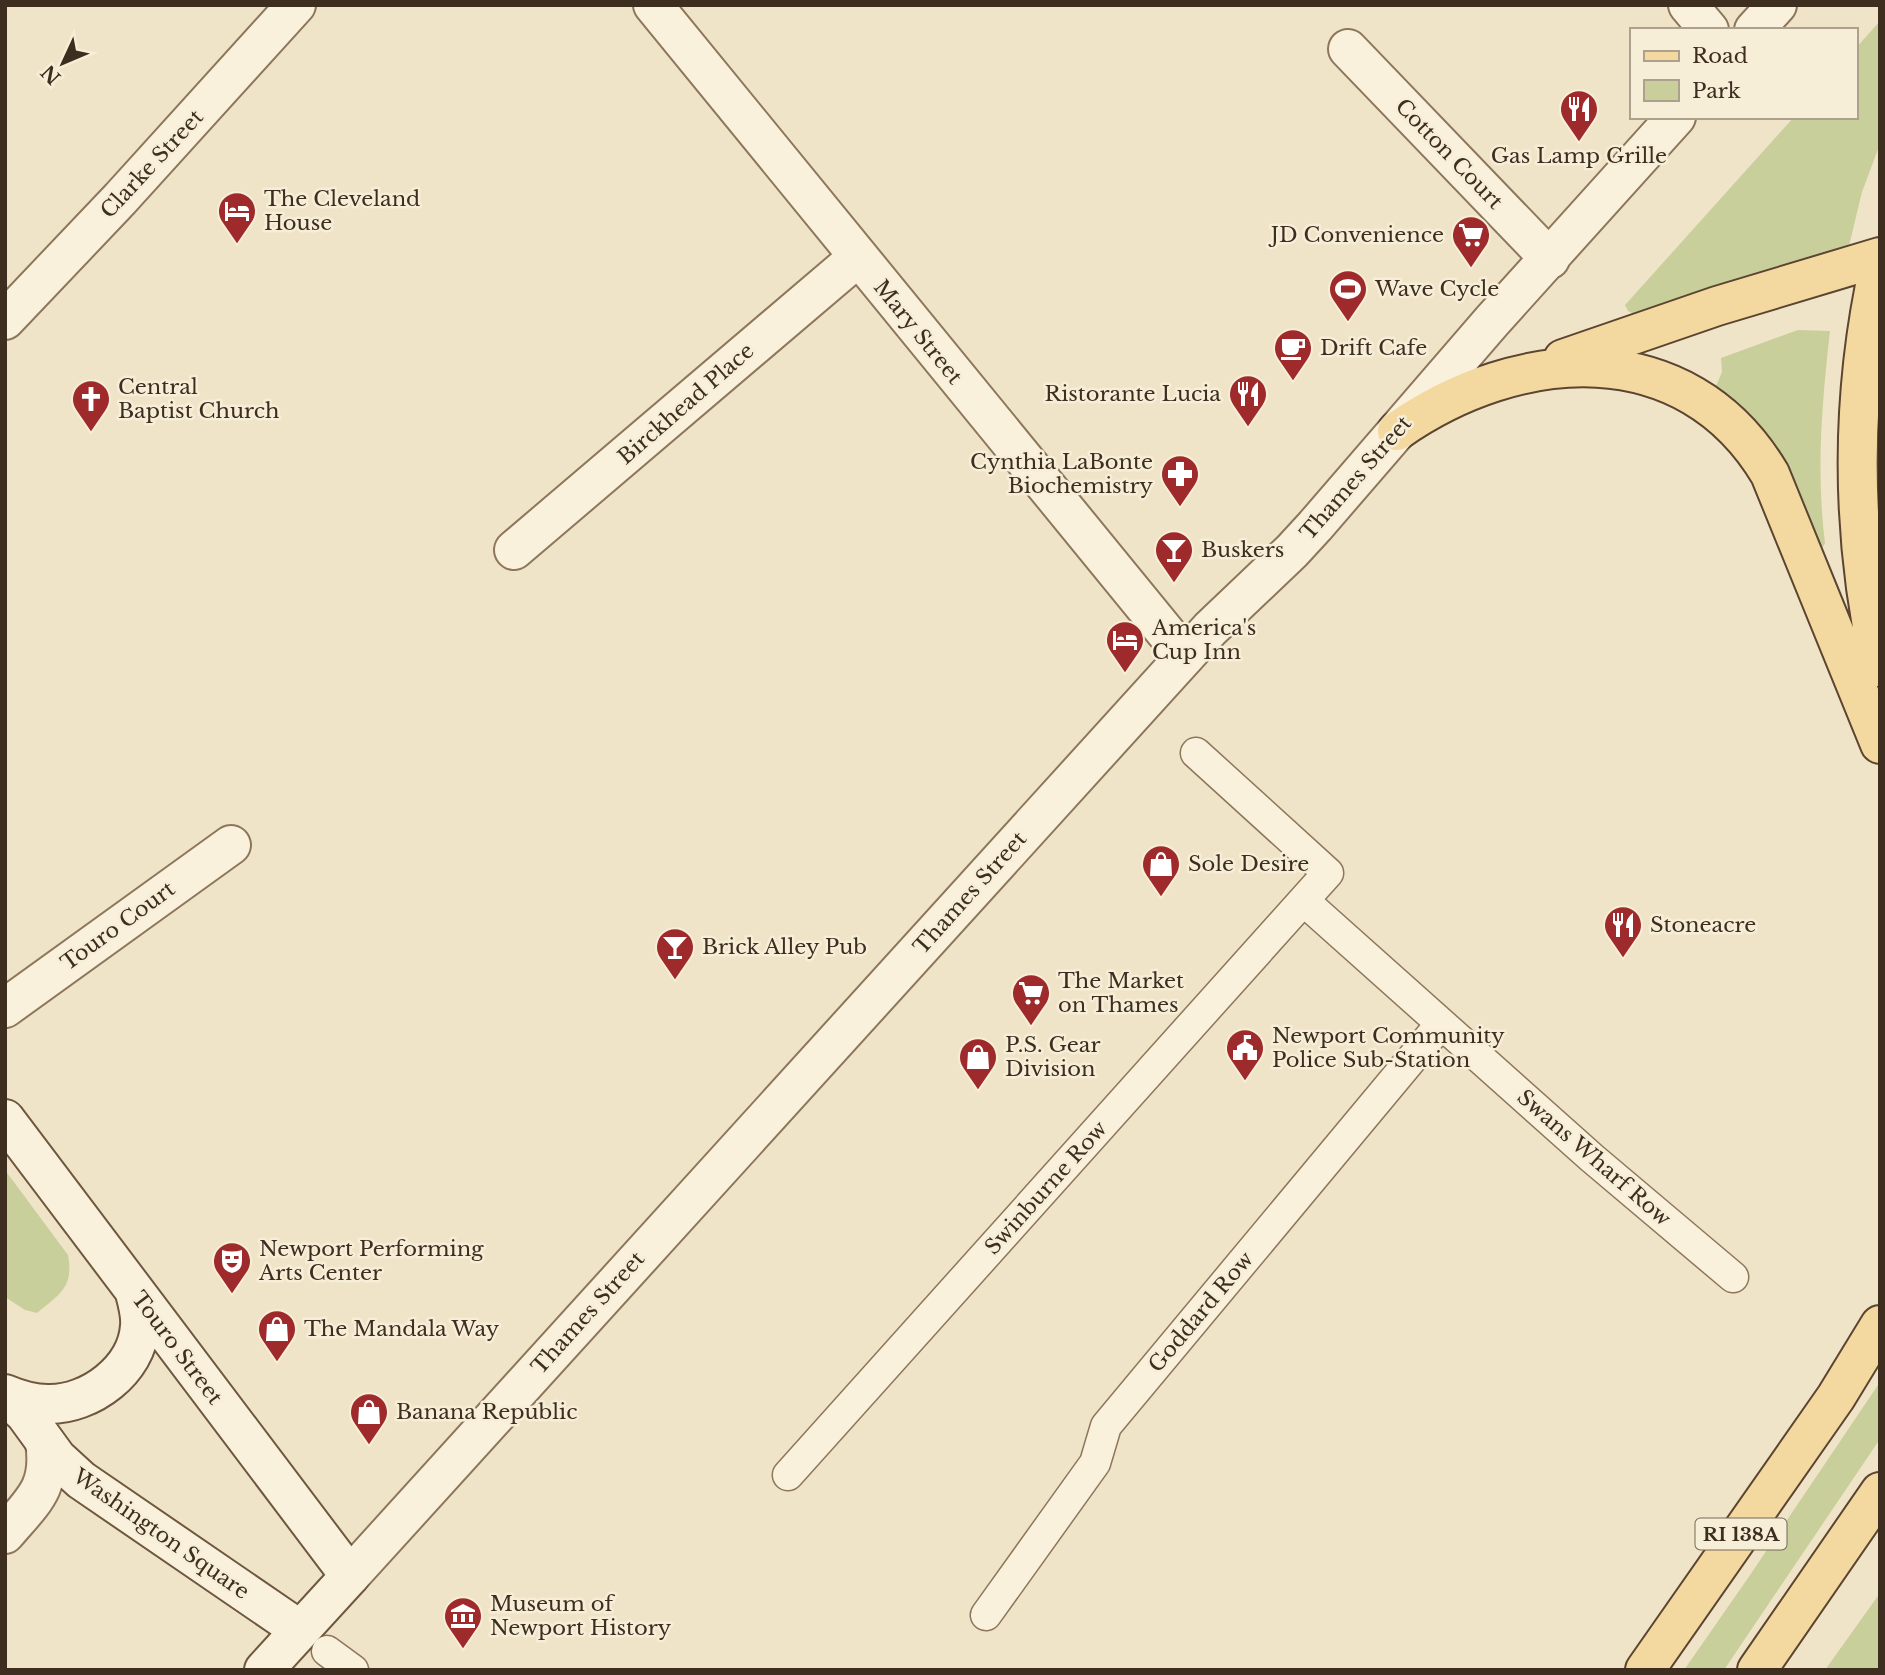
<svg xmlns="http://www.w3.org/2000/svg" width="1885" height="1675" font-family="'Libre Baskerville',serif">
	<rect width="100%" height="100%" fill="#f0e4c8"/>
	<path fill="#c9cf9b" d="M1880,21V144L1862,192L1848,250L1634,314L1628,311L1625,305L1794,117H1855V49Z
		M1798,330L1830,331C1822,403 1816,472 1825,543L1823,547L1818,545C1807,510 1794,469 1771,439C1756,419 1736,402 1716,386L1722,372L1721,358Z
		M5,1170L68,1255C74,1287 60,1294 37,1313L25,1310L5,1297Z
		M1880,1382V1439L1724,1670H1684L1748,1578Z
		M1880,1593V1670H1825Z"/>
	<g fill="none" stroke-linecap="round" stroke-linejoin="round">
		<defs>
			<path id="pedestrian" d="M1304,901L1592,1158L1733,1277
				M788,1475L1328,873L1196,753
				M986,1615L1095,1463L1106,1426L1440,1025
				M327,1651L353,1670"/>
			<path id="minor" d="M653,5L1185,656
				M1688,5L1709,30
				M1348,49L1550,259
				M5,320L120,199L296,5
				M514,550L857,258
				M5,1008L231,845
				M5,1534C33,1501 52,1488 45,1442"/>
			<path id="tertiary" d="M1754,30L1777,5
				M350,1576L1210,629L1292,551L1315,526L1492,321L1676,117"/>
			<path id="secondary" d="M5,1119L350,1576L264,1670
				M5,1394C19,1400 33,1404 48,1404C90,1405 137,1370 140,1326C141,1315 138,1304 135,1293
				M5,1395L25,1414L57,1458L81,1480L300,1630"/>
			<path id="primary" d="M1880,262C1850,396 1851,534 1880,667
				M1563,359L1717,306L1880,257
				M1397,431C1518,346 1686,333 1770,474L1880,744
				M1645,1670L1836,1397L1880,1325
				M1757,1670L1880,1492"/>
		</defs>
		<use href="#pedestrian" stroke="#8d765c" stroke-width="33"/>
		<use href="#minor" stroke="#8d765c" stroke-width="42"/>
		<use href="#tertiary" stroke="#8d765c" stroke-width="42"/>
		<use href="#secondary" stroke="#6f573f" stroke-width="42"/>
		<use href="#primary" stroke="#5b4430" stroke-width="42"/>
		<use href="#pedestrian" stroke="#faf1dc" stroke-width="30"/>
		<use href="#minor" stroke="#faf1dc" stroke-width="38"/>
		<use href="#tertiary" stroke="#faf1dc" stroke-width="38"/>
		<use href="#secondary" stroke="#faf1dc" stroke-width="38"/>
		<use href="#primary" stroke="#f3d9a0" stroke-width="38"/>
	</g>
	<defs>
		<symbol id="restaurant-pin" viewBox="-11 -11 22 30"><path d="M0 17L-7.5 6A9.5 9.5 0 1 1 7.5 6Z" fill="#9e2a2b" stroke="#f7eed8"/><path d="M-5-6h1v4h1v-4h1v4h1v-4h1v5L-1.5 .5V6h-2V.5L-5-1ZM5-6V6H3V1.5H1.5Q1.5-4 5-6Z" fill="#fff"/></symbol>
		<symbol id="hotel-pin" viewBox="-11 -11 22 30"><path d="M0 17L-7.5 6A9.5 9.5 0 1 1 7.5 6Z" fill="#9e2a2b" stroke="#f7eed8"/><path d="M-6-4.5h1.5V1H6V5H4.5V3h-9V5H-6ZM-4 0a1.8 1.8 0 1 1 3.6 0ZM.5 0V-2.5h3Q6-2.5 6 0Z" fill="#fff"/></symbol>
		<symbol id="supermarket-pin" viewBox="-11 -11 22 30"><path d="M0 17L-7.5 6A9.5 9.5 0 1 1 7.5 6Z" fill="#9e2a2b" stroke="#f7eed8"/><path d="M-6-5.5h2.5l.6 2H6L4.5 2H-2.5L-4.4-4H-6ZM-1.5 3.2a1.3 1.3 0 1 0 .1 0ZM3 3.2a1.3 1.3 0 1 0 .1 0Z" fill="#fff"/></symbol>
		<symbol id="stadium-pin" viewBox="-11 -11 22 30"><path d="M0 17L-7.5 6A9.5 9.5 0 1 1 7.5 6Z" fill="#9e2a2b" stroke="#f7eed8"/><path d="M0-5a6.5 5 0 1 0 0 10a6.5 5 0 1 0 0-10ZM-3.5-1.8h7v3.6h-7Z" fill="#fff"/></symbol>
		<symbol id="cafe-pin" viewBox="-11 -11 22 30"><path d="M0 17L-7.5 6A9.5 9.5 0 1 1 7.5 6Z" fill="#9e2a2b" stroke="#f7eed8"/><path d="M-5.5-4.5H6V0H3Q3 3.5 0 3.5H-2.5Q-5.5 3.5-5.5 0ZM3-3.2v2h1.7v-2ZM-6 4.5H4V6H-6Z" fill="#fff"/></symbol>
		<symbol id="church-pin" viewBox="-11 -11 22 30"><path d="M0 17L-7.5 6A9.5 9.5 0 1 1 7.5 6Z" fill="#9e2a2b" stroke="#f7eed8"/><path d="M-1.2-6h2.4v3.5h3.3v2.4h-3.3V6h-2.4V-.1h-3.3v-2.4h3.3Z" fill="#fff"/></symbol>
		<symbol id="pharmacy-pin" viewBox="-11 -11 22 30"><path d="M0 17L-7.5 6A9.5 9.5 0 1 1 7.5 6Z" fill="#9e2a2b" stroke="#f7eed8"/><path d="M-2-6h4v4h4v4h-4v4h-4v-4h-4v-4h4Z" fill="#fff"/></symbol>
		<symbol id="bar-pin" viewBox="-11 -11 22 30"><path d="M0 17L-7.5 6A9.5 9.5 0 1 1 7.5 6Z" fill="#9e2a2b" stroke="#f7eed8"/><path d="M-6-5H6L.8 .8V4.5H3.5V6h-7V4.5H-.8V.8Z" fill="#fff"/></symbol>
		<symbol id="shop-pin" viewBox="-11 -11 22 30"><path d="M0 17L-7.5 6A9.5 9.5 0 1 1 7.5 6Z" fill="#9e2a2b" stroke="#f7eed8"/><path d="M-5-2.5h2.3a2.7 3.5 0 0 1 5.4 0H5L5.5 6h-11ZM-1.5-2.5h3a1.5 2.3 0 0 0-3 0Z" fill="#fff"/></symbol>
		<symbol id="civic-pin" viewBox="-11 -11 22 30"><path d="M0 17L-7.5 6A9.5 9.5 0 1 1 7.5 6Z" fill="#9e2a2b" stroke="#f7eed8"/><path d="M-.6-6.5H3V-4.5H.6V-3L4-1V1h2V6H-6V1h2V-1L-.6-3ZM-1.2 2.5V6h2.4V2.5Z" fill="#fff"/></symbol>
		<symbol id="theatre-pin" viewBox="-11 -11 22 30"><path d="M0 17L-7.5 6A9.5 9.5 0 1 1 7.5 6Z" fill="#9e2a2b" stroke="#f7eed8"/><path d="M-5-5.5Q0-4 5-5.5V0Q5 5 0 6Q-5 5-5 0ZM-3.3-2.5H-1v1.5H-3.3ZM1-2.5H3.3v1.5H1ZM-2.8 1Q0 5.5 2.8 1Z" fill="#fff"/></symbol>
		<symbol id="museum-pin" viewBox="-11 -11 22 30"><path d="M0 17L-7.5 6A9.5 9.5 0 1 1 7.5 6Z" fill="#9e2a2b" stroke="#f7eed8"/><path d="M0-6L6-3V-2H-6V-3ZM-5-1h2V3h-2ZM-1-1h2V3h-2ZM3-1h2V3H3ZM-6 4H6V6H-6Z" fill="#fff"/></symbol>
	</defs>
	<g fill-rule="evenodd">
		<use href="#restaurant-pin" x="1557" y="87" width="44" height="60"/>
		<use href="#hotel-pin" x="215" y="189" width="44" height="60"/>
		<use href="#supermarket-pin" x="1449" y="213" width="44" height="60"/>
		<use href="#stadium-pin" x="1326" y="267" width="44" height="60"/>
		<use href="#cafe-pin" x="1271" y="326" width="44" height="60"/>
		<use href="#restaurant-pin" x="1226" y="372" width="44" height="60"/>
		<use href="#church-pin" x="69" y="377" width="44" height="60"/>
		<use href="#pharmacy-pin" x="1158" y="452" width="44" height="60"/>
		<use href="#bar-pin" x="1152" y="528" width="44" height="60"/>
		<use href="#hotel-pin" x="1103" y="618" width="44" height="60"/>
		<use href="#shop-pin" x="1139" y="842" width="44" height="60"/>
		<use href="#restaurant-pin" x="1601" y="903" width="44" height="60"/>
		<use href="#bar-pin" x="653" y="925" width="44" height="60"/>
		<use href="#supermarket-pin" x="1009" y="971" width="44" height="60"/>
		<use href="#civic-pin" x="1223" y="1026" width="44" height="60"/>
		<use href="#shop-pin" x="956" y="1035" width="44" height="60"/>
		<use href="#theatre-pin" x="210" y="1239" width="44" height="60"/>
		<use href="#shop-pin" x="255" y="1307" width="44" height="60"/>
		<use href="#shop-pin" x="347" y="1390" width="44" height="60"/>
		<use href="#museum-pin" x="441" y="1594" width="44" height="60"/>
	</g>
	<g text-anchor="middle" dominant-baseline="central" stroke-width="5" stroke-linejoin="round" paint-order="stroke">
		<rect fill="#f7eed8" stroke="#756857" stroke-width="2" x="1695.5" y="1518.5" width="91" height="31" rx="5"/>
		<g font-size="19" font-weight="bold" fill="#3d2e20">
			<text x="1741" y="1534">RI 138A</text>
		</g>
		<g font-size="21" fill="#3d2e20" stroke="#f7eed8">
			<text transform="translate(1449 154) rotate(46)">Cotton Court</text>
			<text transform="translate(152 164) rotate(-47)">Clarke Street</text>
			<text transform="translate(918 332) rotate(51)">Mary Street</text>
			<text transform="translate(686 404) rotate(-41)">Birckhead Place</text>
			<text transform="translate(1356 478) rotate(-49)">Thames Street</text>
			<text transform="translate(970 893) rotate(-48)">Thames Street</text>
			<text transform="translate(118 926) rotate(-36)">Touro Court</text>
			<text transform="translate(1594 1158) rotate(41)">Swans Wharf Row</text>
			<text transform="translate(1046 1188) rotate(-48)">Swinburne Row</text>
			<text transform="translate(1201 1312) rotate(-50)">Goddard Row</text>
			<text transform="translate(588 1313) rotate(-48)">Thames Street</text>
			<text transform="translate(177 1348) rotate(53)">Touro Street</text>
			<text transform="translate(161 1534) rotate(35)">Washington Square</text>
		</g>
		<g font-size="21" fill="#3d2e20" stroke="#f7eed8" text-anchor="start">
			<text x="1579" y="156" text-anchor="middle">Gas Lamp Grille</text>
			<text x="264" y="199">The Cleveland<tspan x="264" dy="24">House</tspan></text>
			<text x="1444" y="235" text-anchor="end">JD Convenience</text>
			<text x="1375" y="289">Wave Cycle</text>
			<text x="1320" y="348">Drift Cafe</text>
			<text x="118" y="387">Central<tspan x="118" dy="24">Baptist Church</tspan></text>
			<text x="1221" y="394" text-anchor="end">Ristorante Lucia</text>
			<text x="1153" y="462" text-anchor="end">Cynthia LaBonte<tspan x="1153" dy="24">Biochemistry</tspan></text>
			<text x="1201" y="550">Buskers</text>
			<text x="1152" y="628">America's<tspan x="1152" dy="24">Cup Inn</tspan></text>
			<text x="1188" y="864">Sole Desire</text>
			<text x="1650" y="925">Stoneacre</text>
			<text x="702" y="947">Brick Alley Pub</text>
			<text x="1058" y="981">The Market<tspan x="1058" dy="24">on Thames</tspan></text>
			<text x="1272" y="1036">Newport Community<tspan x="1272" dy="24">Police Sub-Station</tspan></text>
			<text x="1005" y="1045">P.S. Gear<tspan x="1005" dy="24">Division</tspan></text>
			<text x="259" y="1249">Newport Performing<tspan x="259" dy="24">Arts Center</tspan></text>
			<text x="304" y="1329">The Mandala Way</text>
			<text x="396" y="1412">Banana Republic</text>
			<text x="490" y="1604">Museum of<tspan x="490" dy="24">Newport History</tspan></text>
		</g>
	</g>
	<rect width="1885" height="1675" fill="none" stroke="#3d2e20" stroke-width="14"/>
	<rect x="1630" y="28" width="228" height="91" fill="#f7eed8" stroke="#ada18e" stroke-width="2"/>
	<rect x="1644" y="51" width="35" height="10" fill="#f3d9a0" stroke="#ada18e" stroke-width="2"/>
	<text x="1692" y="63" font-size="21" fill="#3d2e20">Road</text>
	<rect x="1644" y="80" width="35" height="21" fill="#c9cf9b" stroke="#ada18e" stroke-width="2"/>
	<text x="1692" y="98" font-size="21" fill="#3d2e20">Park</text>
	<g transform="translate(63 63) rotate(226)" stroke="#f7eed8" stroke-width="5" paint-order="stroke">
	<path d="M0-5L12 26L0 18L-12 26Z" fill="#3d2e20"/>
	<text y="-10" font-size="19" font-weight="bold" text-anchor="middle" fill="#3d2e20">N</text>
	</g>
</svg>
